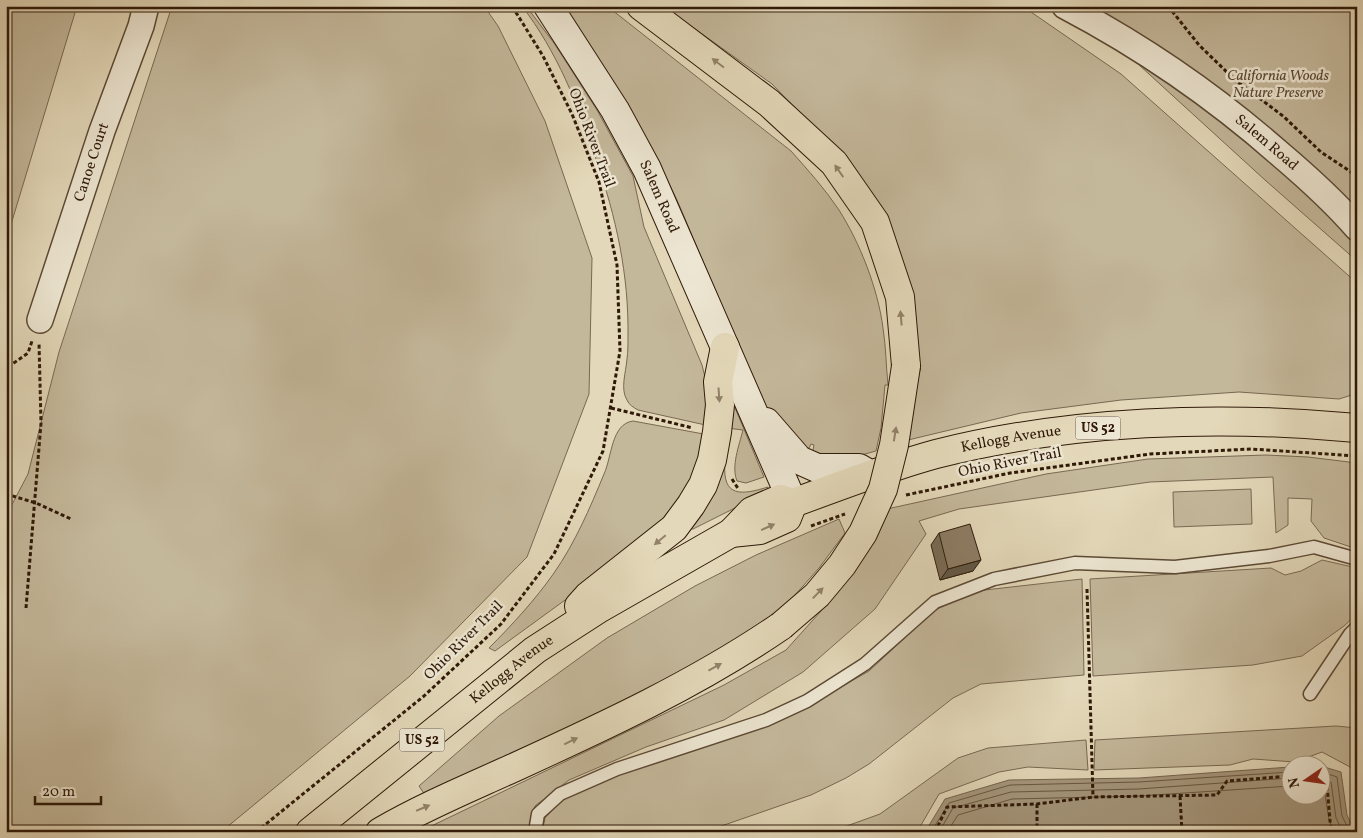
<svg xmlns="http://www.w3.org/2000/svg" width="1363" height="838" font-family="Vollkorn,serif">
	<rect width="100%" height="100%" fill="#e3d8b9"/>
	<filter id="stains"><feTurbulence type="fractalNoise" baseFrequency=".004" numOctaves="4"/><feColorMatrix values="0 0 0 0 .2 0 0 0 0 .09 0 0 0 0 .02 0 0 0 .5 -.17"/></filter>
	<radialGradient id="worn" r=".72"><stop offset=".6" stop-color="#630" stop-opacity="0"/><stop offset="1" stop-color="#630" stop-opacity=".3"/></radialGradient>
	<path fill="#c4b89b" stroke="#796852" d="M6,6H77L6,241Z
		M172,6H484L498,26L545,121L592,258L589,394L527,557L410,676L221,832H6V516L28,474L59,352Z
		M522,6H526L554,43L597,110L633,176L644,227L702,365L707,385L710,426L638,410C633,407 629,405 627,400C620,389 626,372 627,359C628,352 628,344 628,337C629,275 616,217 596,159C578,104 557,52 522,6Z
		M562,6H607L791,151C808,170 825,189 839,210C860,243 878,289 883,328C886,347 886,366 888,385H885L881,428L876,451L843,460L815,455L813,450L814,445L811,444L809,448L804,451L794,445L764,405L677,200L651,147L615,85Z
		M663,6H1015L1031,12L1121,74L1357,283V390L1355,394L1339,399L1239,392L1121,400L1021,413L908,440V318L836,150L772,84Z
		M1048,6H1357V261L1265,180L1138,64L1118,48Z
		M733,403L764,477L746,483L737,481C731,466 739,446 743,430L727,428Z
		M633,421L709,435L693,488L649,539L495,651L489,648C512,625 535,600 554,573C575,543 590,508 604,474C612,457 611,424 633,421Z
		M1266,455L1308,457L1357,463V549L1324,538L1311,521L1312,499L1288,498V525L1276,533L1273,477L1150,482L959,509L919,521L926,534L875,609L803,672L724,720L646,747L569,780L535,806L530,821L529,832H419L724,685L786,650L839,591L887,509L1046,474L1148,459Z
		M725,463C722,498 742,495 768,487L767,492L693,529H689Z
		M1251,489L1252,524L1174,527L1173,492Z
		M839,519L845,533L819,568L770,623L700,665L425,795L419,786L499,716L607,638L695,586L756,555Z
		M1322,560L1357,568V614L1344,626L1302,656L1253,665L1093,676L1090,579L1271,568L1285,575L1301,571Z
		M1082,579L1084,675L981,684L953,698L869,764L846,778L811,795L704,832H542L545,818L562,799L612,777L809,705L869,671L935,610L976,591Z
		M1336,726L1357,728V818L1354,813L1352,768L1322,752L1295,762L1253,759L1230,765L1094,770L1095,740Z
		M1086,740L1088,770L1028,767L999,772L939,794L917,832H830L880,814L958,758L988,748Z"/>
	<path fill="#a5977d" stroke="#75654e" d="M1321,766L1341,772L1347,815L1355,832H925L945,799L1009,780L1139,778L1290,767V796H1320Z"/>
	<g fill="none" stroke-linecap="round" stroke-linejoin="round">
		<path stroke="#6a5842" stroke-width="1" d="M1320,771L1337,777L1342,816L1350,832
			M1320,778L1331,782L1336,818L1343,832
			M1320,786L1324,788L1329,820L1334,832
			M931,832L949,803L1010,785L1139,782L1290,772
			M939,832L953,808L1011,792L1139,789L1290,778
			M947,832L958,815L1012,799L1140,796L1290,786"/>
		<defs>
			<path id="lane" d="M1310,694L1350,634L1357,627
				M535,832L538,814L560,794L617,769L766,720L807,701L865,664L935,602L994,579L1075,563L1175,567L1269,556L1314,547L1357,559"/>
			<g id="street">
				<path id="s1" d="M1065,6C1143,47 1214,96 1280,154C1307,177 1334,201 1357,228"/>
				<path id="s2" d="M40,320L102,131L141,26L146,6"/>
			</g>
			<g id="secondary">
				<path id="s3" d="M548,6L615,110L647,169L793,503"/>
				<path d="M766,422L799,460L817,468H859L871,475"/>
			</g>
			<g id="primary">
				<path d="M641,6L769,103L834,163L875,222L900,297L906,366"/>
				<path d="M731,533L760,530L787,518L793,503"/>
				<path d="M579,606L588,596L674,528L691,505L703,485L712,460L717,432L720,405L718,382L725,347"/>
				<path id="s4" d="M310,832L535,650L600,608L731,533L752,511L780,499L793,503C840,486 888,467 936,454C1071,420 1219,415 1357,428"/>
				<path d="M380,832C423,807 469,788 513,768C605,726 698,683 781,626"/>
			</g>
		</defs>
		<use href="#lane" stroke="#5b4934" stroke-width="15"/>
		<use href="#street" stroke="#5b4934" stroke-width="28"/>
		<use href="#secondary" stroke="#2e1908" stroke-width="30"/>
		<use href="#primary" stroke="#2e1908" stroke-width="30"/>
		<path stroke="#2e1908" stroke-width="3" stroke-dasharray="4 2.5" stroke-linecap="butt" d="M1168,6L1199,45L1234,79L1283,116L1321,152L1357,176
			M6,373L8,367L28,353L32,341
			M611,408L693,428
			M732,479L739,490
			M6,494L36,503L71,519
			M906,495L1010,473L1150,454L1251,449L1357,456
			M811,526L845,514
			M1087,589L1093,797
			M26,608L41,423L39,343
			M1320,774L1326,773L1331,832
			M1180,796L1182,832
			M1037,804V832
			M256,832L424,696L501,624L554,554L603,451L620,351L617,265L599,182L572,114L543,56L512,6
			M935,832L947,807L1037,804L1093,797L1217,795L1227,781L1290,776
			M1353,832L1357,831"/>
		<use href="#lane" stroke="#ede6d2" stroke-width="12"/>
		<use href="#street" stroke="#ede6d2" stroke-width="25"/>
		<use href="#secondary" stroke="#ede6d2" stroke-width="28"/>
		<use href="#primary" stroke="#e3d8b9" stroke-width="28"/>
		<defs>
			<path id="primary-bridge" d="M781,626L817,595L842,565L863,533L883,489L894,445L906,366"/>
		</defs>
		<use href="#primary-bridge" stroke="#2e1908" stroke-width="30" stroke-linecap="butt"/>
		<use href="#primary-bridge" stroke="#e3d8b9" stroke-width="28"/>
	</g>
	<path fill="#786b56" stroke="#2e1908" d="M939,533L973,571L940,580L931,545Z"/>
	<path fill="#625746" stroke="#2e1908" d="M981,560L973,571L940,580L948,569Z"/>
	<path fill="#8c7c64" stroke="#2e1908" d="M970,524L981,560L948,569L939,533Z"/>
	<defs><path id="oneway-solid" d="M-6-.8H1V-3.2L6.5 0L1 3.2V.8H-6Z" transform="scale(1.25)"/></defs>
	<g fill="#928269">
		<use href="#oneway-solid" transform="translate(718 63) rotate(-143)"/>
		<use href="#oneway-solid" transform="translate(839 171) rotate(-125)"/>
		<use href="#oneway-solid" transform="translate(901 318) rotate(-95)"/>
		<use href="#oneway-solid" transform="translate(719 395) rotate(86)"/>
		<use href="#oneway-solid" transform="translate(895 434) rotate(-81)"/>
		<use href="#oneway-solid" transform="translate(768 527) rotate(-24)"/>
		<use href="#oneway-solid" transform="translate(660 540) rotate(140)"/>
		<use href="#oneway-solid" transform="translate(818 593) rotate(-46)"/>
		<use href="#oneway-solid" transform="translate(715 667) rotate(-29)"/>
		<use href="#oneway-solid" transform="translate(571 741) rotate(-26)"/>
		<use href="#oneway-solid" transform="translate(423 808) rotate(-23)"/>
	</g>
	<g text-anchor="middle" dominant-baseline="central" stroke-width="5" stroke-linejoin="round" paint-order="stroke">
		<g fill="#ede6d2" stroke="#675645" stroke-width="1">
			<rect x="1075.5" y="416.5" width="45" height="23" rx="4"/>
			<rect x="399.5" y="728.5" width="45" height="23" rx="4"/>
		</g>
		<g font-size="14" font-weight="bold" fill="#2e1908">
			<text x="1098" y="428">US 52</text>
			<text x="422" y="740">US 52</text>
		</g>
		<g font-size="15" font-style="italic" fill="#5b4934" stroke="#ede6d2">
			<text x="1278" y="76">California Woods<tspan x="1278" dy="17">Nature Preserve</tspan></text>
		</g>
		<g font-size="15" fill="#2e1908" stroke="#ede6d2">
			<text transform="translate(591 138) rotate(69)">Ohio River Trail</text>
			<text stroke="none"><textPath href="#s1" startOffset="244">Salem Road</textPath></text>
			<text stroke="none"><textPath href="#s2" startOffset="166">Canoe Court</textPath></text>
			<text stroke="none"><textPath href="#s3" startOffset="221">Salem Road</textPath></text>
			<text stroke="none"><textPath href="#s4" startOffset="820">Kellogg Avenue</textPath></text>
			<text transform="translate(1010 463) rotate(-11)">Ohio River Trail</text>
			<text transform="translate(464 641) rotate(-45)">Ohio River Trail</text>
			<text stroke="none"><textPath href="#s4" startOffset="259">Kellogg Avenue</textPath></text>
		</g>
	</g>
	<rect width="1363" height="838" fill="none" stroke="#e3d8b9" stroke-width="25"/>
	<rect x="8" y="8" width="1348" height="823" fill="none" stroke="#2e1908" stroke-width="2.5"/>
	<rect x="12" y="12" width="1338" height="813" fill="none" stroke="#2e1908"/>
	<g transform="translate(1306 780) rotate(257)"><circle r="24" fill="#ede6d2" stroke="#a19481"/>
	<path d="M0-4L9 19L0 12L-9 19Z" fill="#8f2418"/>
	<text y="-8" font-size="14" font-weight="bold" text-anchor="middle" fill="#2e1908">N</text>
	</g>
	<path d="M35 796v8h66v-8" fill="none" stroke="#2e1908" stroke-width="2.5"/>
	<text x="42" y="796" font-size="15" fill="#2e1908" stroke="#ede6d2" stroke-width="4" paint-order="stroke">20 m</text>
	<rect width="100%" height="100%" filter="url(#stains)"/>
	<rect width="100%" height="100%" fill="url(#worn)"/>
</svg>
